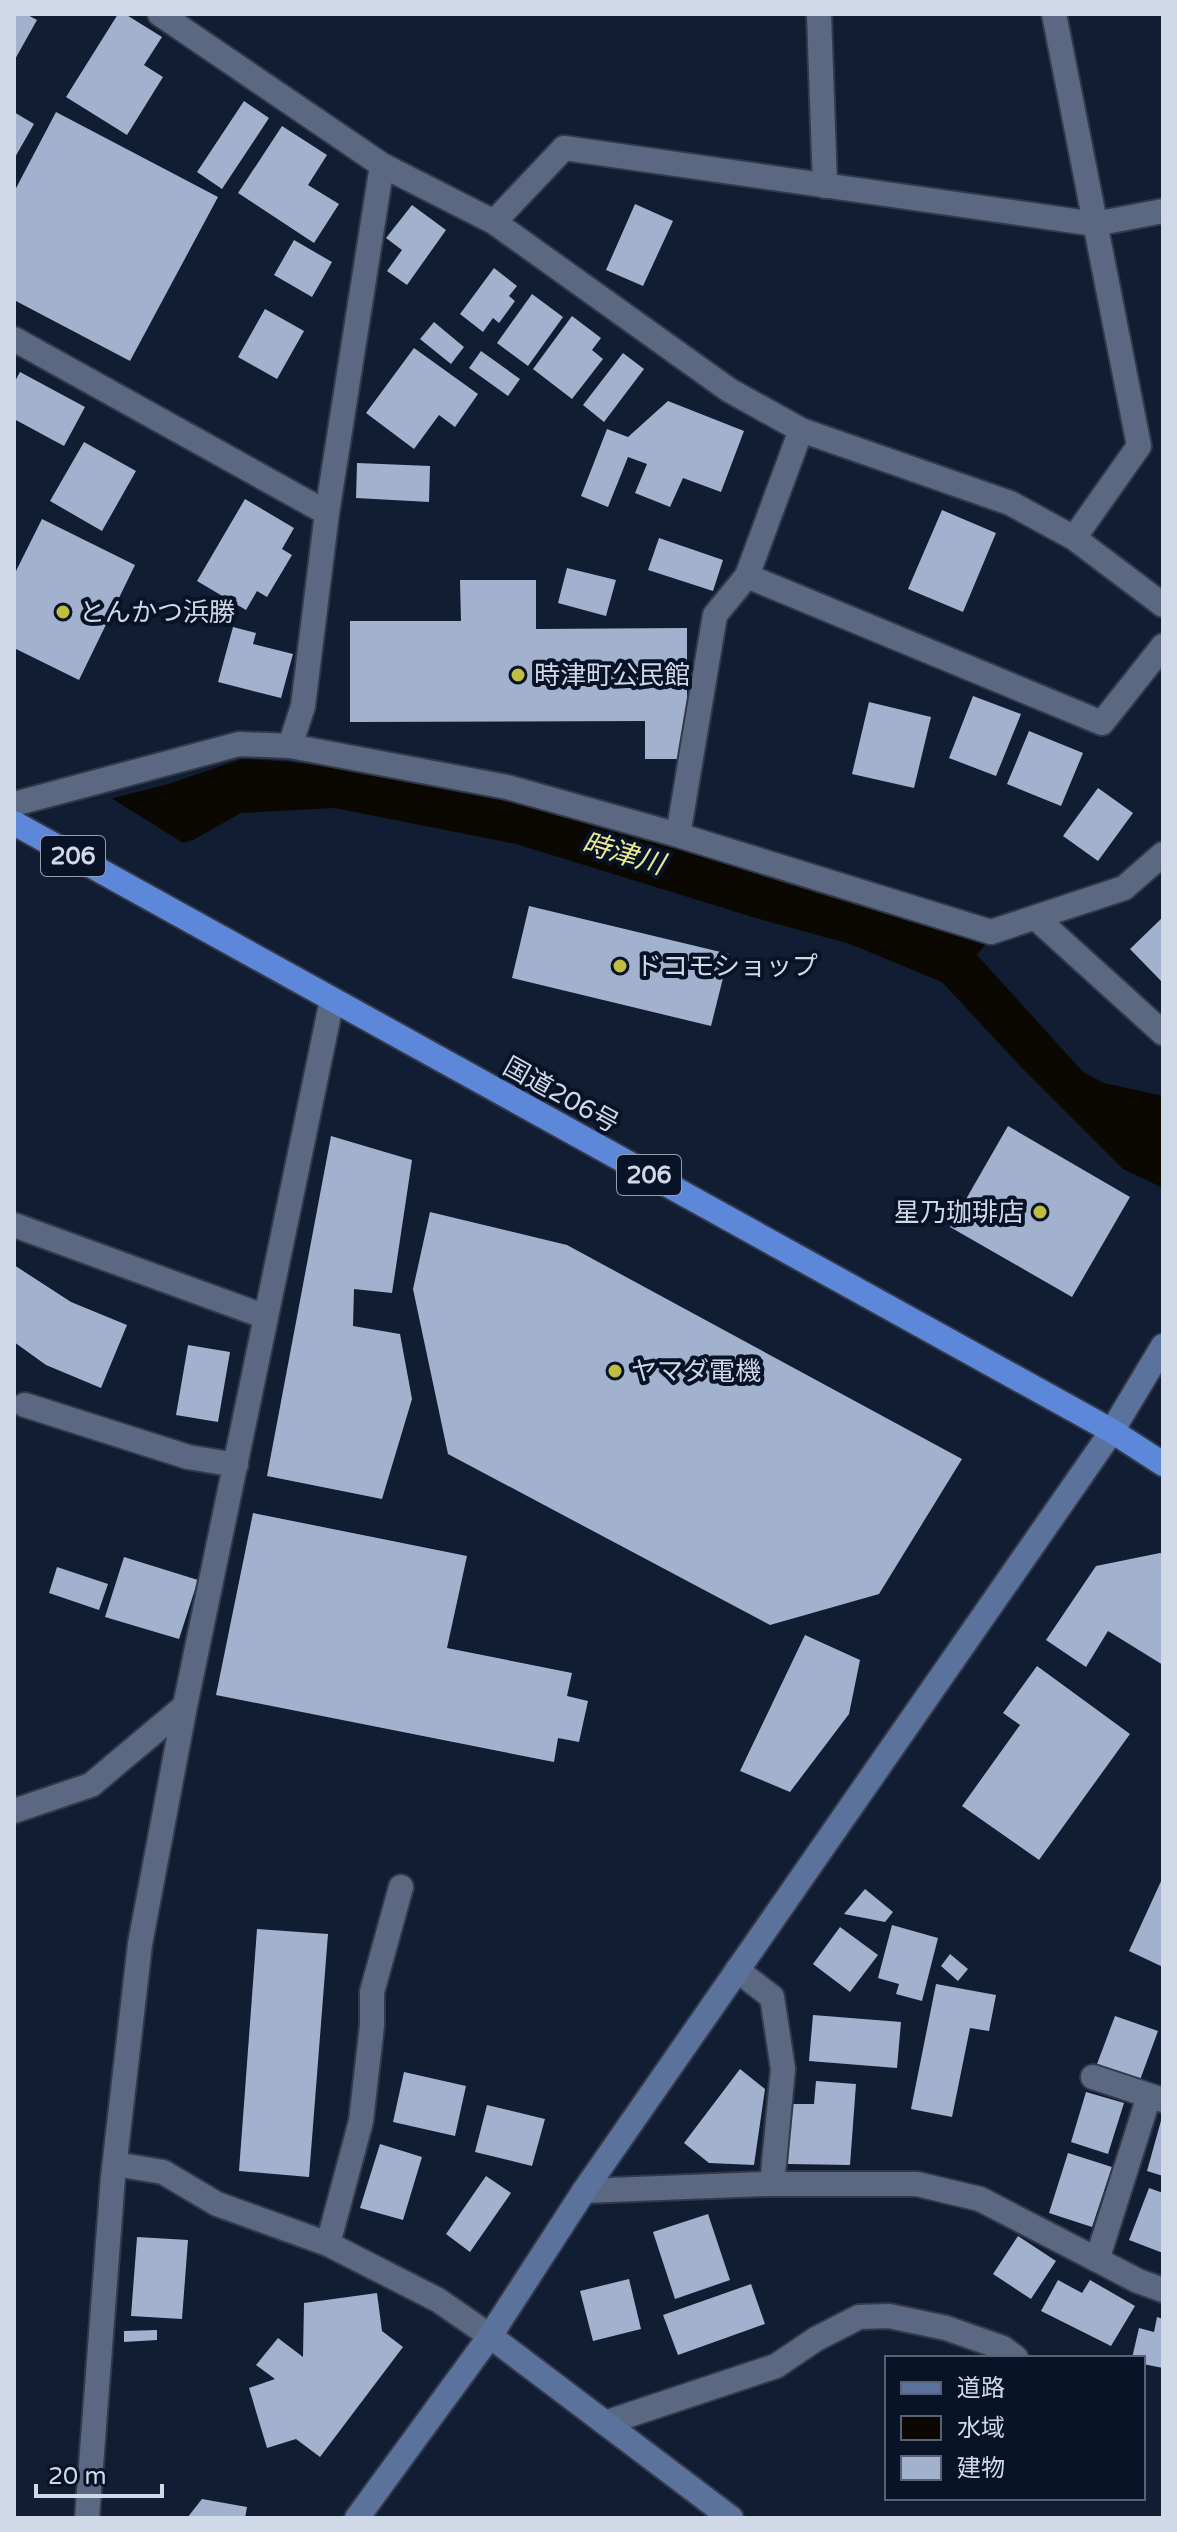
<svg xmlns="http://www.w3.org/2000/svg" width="1177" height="2532" font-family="'Varela Round','Noto Sans JP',sans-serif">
	<rect width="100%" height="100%" fill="#111d32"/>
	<path fill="#0a0800" d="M242,759C321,762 393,776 470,793C611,823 748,867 886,907L902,919L990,939L977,955L1083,1072L1104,1083L1163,1096V1188L1123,1169L1022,1068L942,982L850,944L756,918L516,844L335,808L241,813L193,840L14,892V824L168,784Z"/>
	<path fill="#111d32" d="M108,796L188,846L14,896V820Z"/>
	<path fill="#a2b2ce" d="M14,14H26L37,20L14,61Z
		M118,14H125L162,37L144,65L163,77L127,135L66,97Z
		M244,101L269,118L222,189L197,172Z
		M14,112L34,124L14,159Z
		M56,112L218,197L130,361L14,300V192Z
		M282,126L327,155L308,185L339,204L314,243L238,193Z
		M635,204L673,221L643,286L606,270Z
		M412,205L446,230L407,285L387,271L402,250L386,238Z
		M294,240L332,262L312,297L274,275Z
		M494,268L517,286L509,296L515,301L499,323L493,318L483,332L460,314Z
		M532,294L563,317L528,366L497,343Z
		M265,309L304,331L277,379L238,357Z
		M572,316L601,338L592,350L603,359L572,399L533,369Z
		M434,322L464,347L451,364L420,339Z
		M414,348L478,394L455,427L439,415L414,449L366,413Z
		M481,351L520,379L508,396L469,368Z
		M623,353L644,369L604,422L583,405Z
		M20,372L85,407L64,446L14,419V383Z
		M668,401L744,431L721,492L683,478L670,507L635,493L647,464L628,457L608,507L581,496L607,429L628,437Z
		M84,442L136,471L102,531L50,501Z
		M357,463L430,466L429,502L356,498Z
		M245,499L294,528L282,549L292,555L267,597L257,591L246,610L197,581Z
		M942,510L996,533L963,612L908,589Z
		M42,519L135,565L79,680L14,648V575Z
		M659,538L723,560L713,591L648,570Z
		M567,568L616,580L606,616L558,603Z
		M460,580H536V629L687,628V759H645V721L350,722V621H461Z
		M233,627L256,633L253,644L293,654L281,698L218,682Z
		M973,696L1021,714L996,776L949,758Z
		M869,702L931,717L914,788L852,774Z
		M1029,731L1083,753L1061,806L1007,784Z
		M1098,788L1133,813L1098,861L1063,836Z
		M529,906L729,954L711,1026L512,978Z
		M1163,917V983L1130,949Z
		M1008,1126L1130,1197L1072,1297L950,1227Z
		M331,1136L412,1160L392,1293L354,1289L353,1326L400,1334L412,1399L382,1499L267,1476Z
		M430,1212L567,1245L962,1459L879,1594L770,1625L448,1454L413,1289Z
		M14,1265L71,1302L127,1325L101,1388L46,1365L14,1342Z
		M188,1345L230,1352L218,1422L176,1415Z
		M253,1513L467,1556L447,1648L572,1673L567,1696L588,1701L579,1742L558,1738L554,1762L216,1695Z
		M1160,1553L1163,1554V1665L1108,1631L1086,1667L1046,1640L1096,1566Z
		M124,1557L198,1580L179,1639L105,1617Z
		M57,1567L108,1584L99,1610L49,1593Z
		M805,1635L860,1660L849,1714L790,1792L740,1771Z
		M1037,1666L1130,1734L1039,1860L962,1806L1020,1725L1003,1713Z
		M1163,1877V1967L1129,1951Z
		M865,1889L893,1912L885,1922L844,1914Z
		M892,1925L938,1938L922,2001L896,1994L899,1984L878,1978Z
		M840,1927L878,1955L850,1992L813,1964Z
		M257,1929L328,1934L309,2177L239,2171Z
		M950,1954L968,1969L958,1981L941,1966Z
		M936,1984L996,1995L989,2031L970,2028L952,2117L911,2109Z
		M813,2015L901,2022L897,2068L809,2061Z
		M1115,2016L1158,2031L1140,2080L1097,2064Z
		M740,2069L765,2089L754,2165L709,2163L684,2143Z
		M404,2072L466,2086L455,2136L393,2122Z
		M816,2081L856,2084L850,2165L788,2164L789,2104H814Z
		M1086,2092L1124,2103L1108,2154L1071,2142Z
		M487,2105L545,2119L532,2166L475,2152Z
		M1162,2117H1163V2176L1147,2171Z
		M380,2144L422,2157L403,2220L360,2208Z
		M1068,2153L1112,2167L1092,2227L1049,2213Z
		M486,2176L511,2193L470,2252L446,2234Z
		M1149,2188L1163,2193V2253L1129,2240Z
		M708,2214L730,2280L675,2299L653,2232Z
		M1018,2236L1056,2261L1031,2299L993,2274Z
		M137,2237L188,2240L182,2319L131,2316Z
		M629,2279L641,2329L593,2341L580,2291Z
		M1058,2280L1082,2293L1090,2280L1135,2306L1111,2346L1041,2311Z
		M751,2284L765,2324L678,2355L663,2315Z
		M377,2293L382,2331L403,2347L320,2457L296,2439L267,2448L249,2388L275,2379L256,2365L278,2338L303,2357L304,2303Z
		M1157,2317L1163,2319V2368L1143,2364V2358H1132L1139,2328L1154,2332Z
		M157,2330V2340L124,2342V2331Z
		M202,2499L247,2507L245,2518H187Z"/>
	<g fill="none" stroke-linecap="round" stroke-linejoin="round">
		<defs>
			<path id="street" d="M160,14L382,165L494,222L729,390L801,430L1010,503L1074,538L1163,605
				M819,14L825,186
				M1054,14L1139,446L1074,538
				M494,222L564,148L1095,224L1163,211
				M14,339L327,513L303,706L290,746L239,744L14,804
				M801,430L747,576L1102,723L1163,646
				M327,513L382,165
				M290,746L507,787L678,835L991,932L1124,888L1163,854
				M678,835L715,615L747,576
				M1036,918L1163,1033
				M14,1225L266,1317
				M25,1405L188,1457L236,1465
				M14,1811L91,1785L185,1706
				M737,1970L772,1997L783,2069L772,2184
				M1093,2077L1163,2100
				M115,2164L163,2172L217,2204L328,2244L438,2300L490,2336
				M584,2191L764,2184H917L980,2199L1138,2281L1163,2290
				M328,2244L361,2121L372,2025V1992L401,1887
				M1097,2260L1149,2096
				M605,2423L776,2366L816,2339L859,2317L889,2316L946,2328L1003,2348L1016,2358
				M87,2518L113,2177L140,1944L185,1706L332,1000"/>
			<path id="secondary" d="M490,2336L731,2518
				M357,2518L490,2336L584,2191L1112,1431L1163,1346"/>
			<path id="highway" d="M14,823L1112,1431L1163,1464"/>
		</defs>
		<use href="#street" stroke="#33394a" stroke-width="28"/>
		<use href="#secondary" stroke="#33394a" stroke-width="28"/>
		<use href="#highway" stroke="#33394a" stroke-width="28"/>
		<use href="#street" stroke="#5a6882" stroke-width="24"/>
		<use href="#secondary" stroke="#5b729c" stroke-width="24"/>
		<use href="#highway" stroke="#5d88da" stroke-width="24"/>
	</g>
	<g fill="#c0be40" stroke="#091328" stroke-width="3">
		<circle cx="63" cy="612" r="8"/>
		<circle cx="518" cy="675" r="8"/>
		<circle cx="620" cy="966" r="8"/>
		<circle cx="1040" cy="1212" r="8"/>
		<circle cx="615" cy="1371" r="8"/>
	</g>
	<g text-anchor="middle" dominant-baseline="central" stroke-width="8" stroke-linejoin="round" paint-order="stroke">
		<g fill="#091328" stroke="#949eae" stroke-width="2">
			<rect x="41" y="836" width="64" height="40" rx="6"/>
			<rect x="617" y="1155" width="64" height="40" rx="6"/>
		</g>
		<g font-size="24" font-weight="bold" fill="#d0d9e7">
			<text x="73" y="856">206</text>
			<text x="649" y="1175">206</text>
		</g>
		<g font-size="26" fill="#d0d9e7" stroke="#091328" text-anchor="start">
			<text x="79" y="612">とんかつ浜勝</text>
			<text x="534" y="675">時津町公民館</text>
			<text x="636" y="966">ドコモショップ</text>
			<text x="1024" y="1212" text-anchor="end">星乃珈琲店</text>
			<text x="631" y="1371">ヤマダ電機</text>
		</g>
		<g font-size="26" fill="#d0d9e7" stroke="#091328">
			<text transform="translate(561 1095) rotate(29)">国道206号</text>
		</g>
		<g font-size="28" font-style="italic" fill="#e8e892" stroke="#091328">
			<text transform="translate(623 854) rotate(16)">時津川</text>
		</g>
	</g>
	<rect width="1177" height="2532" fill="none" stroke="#d0d9e7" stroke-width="32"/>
	<rect x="885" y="2356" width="260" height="144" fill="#091328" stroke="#596274" stroke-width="2"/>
	<rect x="901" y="2382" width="40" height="12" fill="#5b729c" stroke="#596274" stroke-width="2"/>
	<text x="957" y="2396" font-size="24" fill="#d0d9e7">道路</text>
	<rect x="901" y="2416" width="40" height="24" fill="#0a0800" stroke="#596274" stroke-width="2"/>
	<text x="957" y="2436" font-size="24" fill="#d0d9e7">水域</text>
	<rect x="901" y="2456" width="40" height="24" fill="#a2b2ce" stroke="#596274" stroke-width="2"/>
	<text x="957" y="2476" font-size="24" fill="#d0d9e7">建物</text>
	<path d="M36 2484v12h126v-12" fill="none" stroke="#d0d9e7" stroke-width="4"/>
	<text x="48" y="2484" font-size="24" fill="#d0d9e7" stroke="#091328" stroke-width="6" paint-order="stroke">20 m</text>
</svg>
